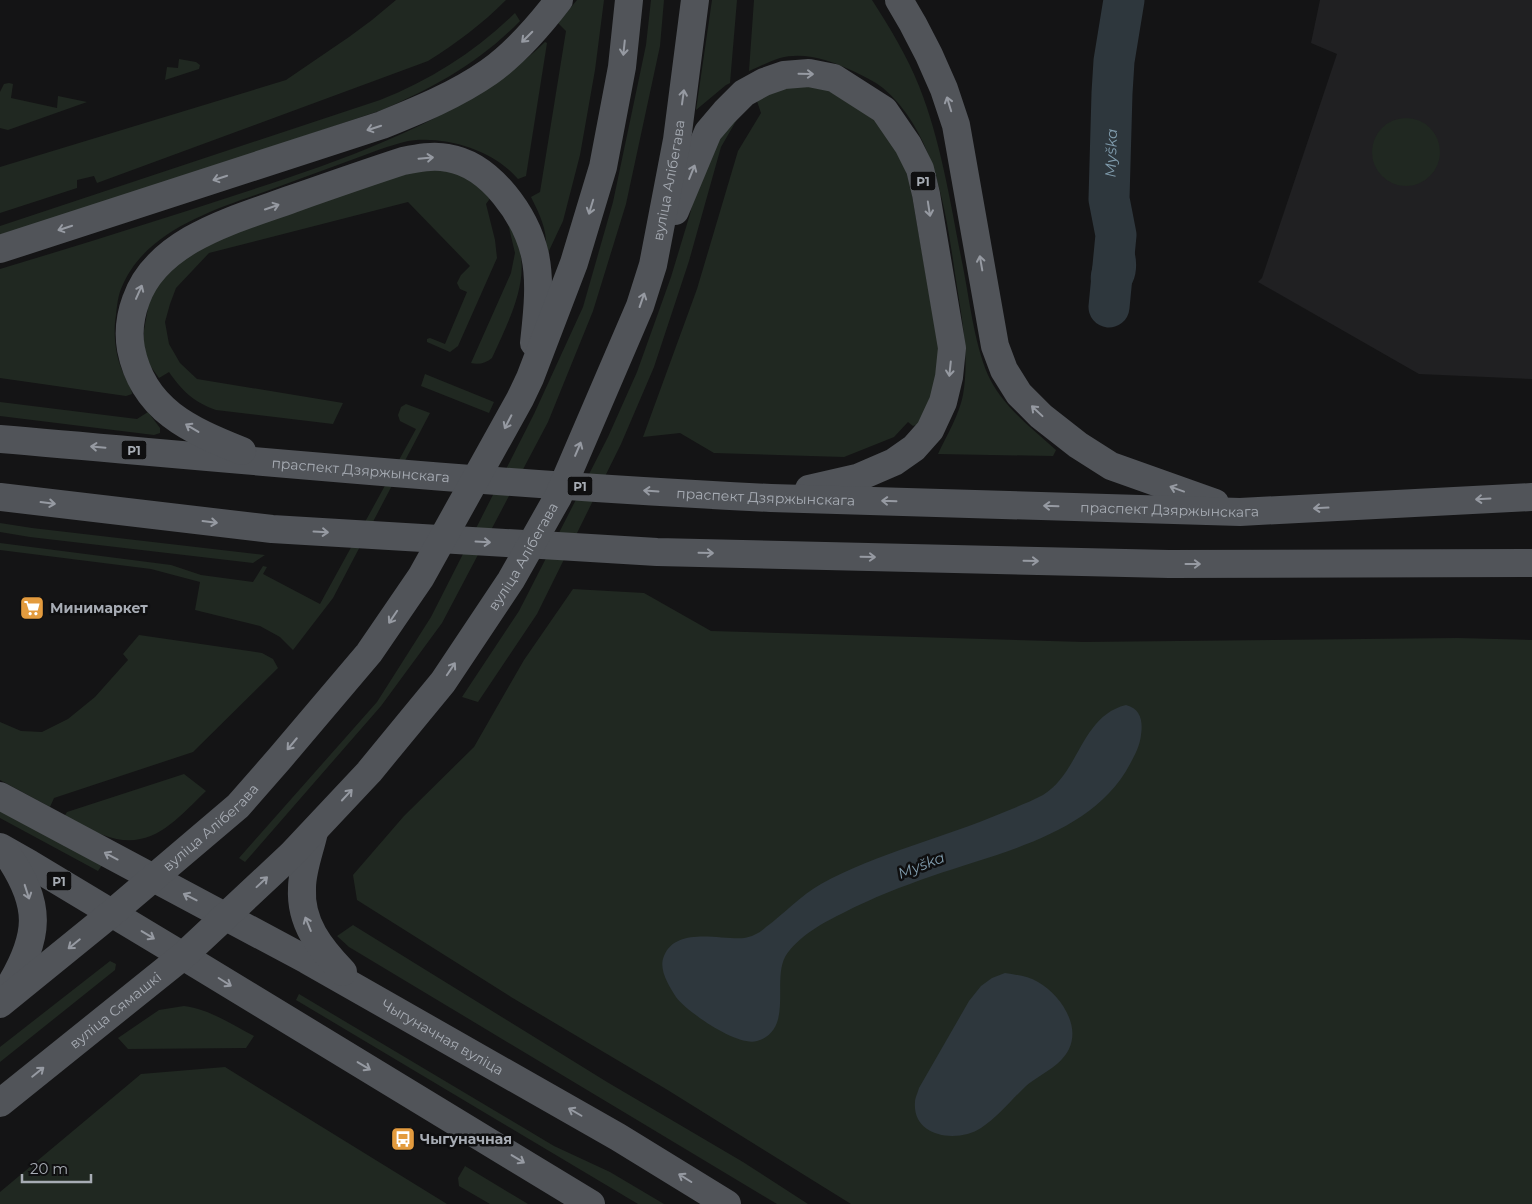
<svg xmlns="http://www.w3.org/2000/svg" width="1532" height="1204" font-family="Montserrat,sans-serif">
	<rect width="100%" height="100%" fill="#141415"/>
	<path fill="#202022" d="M1320,0H1532V379L1419,374L1258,282L1262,278L1337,54L1311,43Z"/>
	<path fill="#202821" d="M396,0H506C482,24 457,43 428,61L97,183L94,176L77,180V188L0,213V167L286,80L349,37L372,20Z
		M577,0H604L595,70L580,155L563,221L546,257C548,232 542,219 531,197L540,192L566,31L558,23Z
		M651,0H664L660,46L626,204L593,311L548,422L442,623L381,706L245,862L239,858L377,702L431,617L534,414L583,307L613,202L646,45Z
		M712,0H737L730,83L726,85L696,110Z
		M754,0H872C890,28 907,56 919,86C942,144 951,207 963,267C970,302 975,350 991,381C1006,409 1033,429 1056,450L1053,456L938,454C947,435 959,415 963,395C970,354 961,314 955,274C946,211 935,132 883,88C874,81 863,76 853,71C832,61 804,51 780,58C770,61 759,67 749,71Z
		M515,13L520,21C479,63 435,87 382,110L0,238V226L380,100C431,80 476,51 515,13Z
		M545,42L547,43L526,176L518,179C494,150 444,135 408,141C399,143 390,146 381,149C346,162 310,175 275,188C220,208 145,228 121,289C118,296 117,306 116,315C113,332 115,354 122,370C125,379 132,385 132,394L126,396L0,378V269C80,245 159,220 239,194C343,160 465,119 545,42Z
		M179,59L196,62L200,65L199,69L165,80L167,67L178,68Z
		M9,83L13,84L11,98L57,108L58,96L87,102L8,130L0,128V92L4,84Z
		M785,84L822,87L870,112L900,152L910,184L939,349L937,389L920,424L913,426L908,422L894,437L844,457L714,453L680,433L643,437L697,289L738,151L761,113L756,98Z
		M743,109L721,147L689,261L654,367L621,444L537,614L478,702L462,697L519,611L608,437L637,372L671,277L690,214L702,163L712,144Z
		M1372 152a34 34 0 1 1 68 0a34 34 0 1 1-68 0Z
		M430,167L462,172L491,197L486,204L495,240L497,258L458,346L450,352L427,342V339L430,338L445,344L467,292L460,289L457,283L461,275L470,266L408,202L209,253L176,288L170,304L165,322L169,344L180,363L197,379L343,403L333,424L216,410C194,402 183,392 169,372L159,378L149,364L144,347V330L150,297L160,280L193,250L319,200Z
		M506,215C511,226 518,239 520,251C528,287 506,326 492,358C486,363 479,365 471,363L511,273L515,253Z
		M425,374L494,402L489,413L421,386Z
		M0,402L137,419L148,412L160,428V433L154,435L0,416Z
		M406,404L430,413L333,598L293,650L280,637L260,626L195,610L200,582L151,569L0,550V543L171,565L201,575L253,582L263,566L267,567L263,574L320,604L416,429L400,421L398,415L401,407Z
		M0,523L32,528L265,555L253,563L30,537L0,532Z
		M573,589L644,593L711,631L1084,642L1458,638L1532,640V1204H851L666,1089L511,997L357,900L353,875L404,816L474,747L524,660Z
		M139,635L262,653L273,659L278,668L193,752L54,798L50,807L0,780V722L21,731L42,732L68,719L95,697L128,660L123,654Z
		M184,774L206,791C175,821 150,853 103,835C90,831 77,823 64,817L67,812Z
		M0,810L102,865L98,871L0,818Z
		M353,925L607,1082L743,1162L808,1204H777L349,947L337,936Z
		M110,961L116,964L115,970L0,1062V1047Z
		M299,994L554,1146L610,1172L664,1204H638L296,1000Z
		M184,1006C209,1009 231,1024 254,1036L246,1048L128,1049L118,1038L159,1010Z
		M225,1067L447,1204H0V1192L141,1074Z
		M465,1166L528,1204H490L459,1186L458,1178Z"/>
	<path fill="#2e373d" d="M1106,200H1112L1115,203C1118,210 1117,218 1120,226C1123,232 1128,236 1131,242C1139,259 1139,285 1121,295L1120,307L1102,308V296C1079,285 1098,258 1100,242C1102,227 1093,212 1106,200Z
		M1126,705C1141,709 1143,721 1141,735C1140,745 1135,755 1130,764C1093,834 1001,852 932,876C903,886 872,898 845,912C824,922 797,937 785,957C772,982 794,1030 757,1041C738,1047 687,1012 676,997C669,986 658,969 664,956C676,926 720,940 744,938C752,937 760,933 766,927C785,913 800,896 821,884C878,853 943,838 1002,813C1016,807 1030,802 1043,795C1080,772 1081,716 1126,705Z
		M1005,973C1016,975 1028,976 1038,982C1059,994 1081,1024 1069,1049C1060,1067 1040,1074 1026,1086C1011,1100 998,1117 981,1128C958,1143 912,1138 915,1102C915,1098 918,1092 919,1088L969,1001L981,986L992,978Z"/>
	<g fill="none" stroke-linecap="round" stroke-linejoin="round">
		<path stroke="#2e373d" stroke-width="41" id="s1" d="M1109,307L1116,235L1109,199L1112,93L1114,61L1124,0"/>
		<g stroke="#515459" stroke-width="28">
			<path d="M899,0L913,24L929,55L944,89L956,125L995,346L1004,370L1019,394L1041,416L1078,445L1111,466L1215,503"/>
			<path d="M675,211L708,132L725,112L744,93L764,82L784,75L809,73L834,78L884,110L908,145L920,169L926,194L952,348L949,377L943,402L930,430L914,448L894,462L857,478L809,489"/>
			<path d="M0,249L382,125C419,110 456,95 489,72C516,53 539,26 559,0"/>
			<path id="s2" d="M0,439C257,461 514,486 771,498L1240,512L1532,497"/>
			<path d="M242,451C190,430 143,410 131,349C128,332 130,316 136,300C157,239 237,219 292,199C329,186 366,173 403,161C418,158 433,155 448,158C491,165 526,216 535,255C541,283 537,315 534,343"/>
			<path d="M0,497L272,529L657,552L1169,564L1532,563"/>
			<path id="s3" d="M0,796L307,960L618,1137L727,1204"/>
			<path d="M314,832C310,850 302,870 302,888C300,923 320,948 343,972"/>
			<path d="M0,847L30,864L183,956L591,1204"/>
			<path d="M5,851C43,905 41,936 6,992"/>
			<path id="s4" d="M0,1004L112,913L238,806L280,758L369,653L421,577L520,399L530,378L574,263L603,167L622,67L629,0"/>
			<path id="s5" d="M0,1103L183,956L291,855L369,772L415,716L443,682L511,580L558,497L640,306L653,265L677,140L695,0"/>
		</g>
	</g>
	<defs><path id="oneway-shaft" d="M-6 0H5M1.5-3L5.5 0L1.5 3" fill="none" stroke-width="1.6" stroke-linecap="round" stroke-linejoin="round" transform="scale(1.25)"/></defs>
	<g stroke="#969aa2">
		<use href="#oneway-shaft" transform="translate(527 37) rotate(135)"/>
		<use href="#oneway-shaft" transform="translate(624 48) rotate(96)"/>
		<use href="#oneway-shaft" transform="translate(806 74) rotate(1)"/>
		<use href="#oneway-shaft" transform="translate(683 97) rotate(-82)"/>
		<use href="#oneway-shaft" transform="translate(949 104) rotate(-107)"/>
		<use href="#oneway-shaft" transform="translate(374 128) rotate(162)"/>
		<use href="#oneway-shaft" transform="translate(426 158) rotate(-5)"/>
		<use href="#oneway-shaft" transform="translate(692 172) rotate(-68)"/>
		<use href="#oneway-shaft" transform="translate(220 178) rotate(162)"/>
		<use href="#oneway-shaft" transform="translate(272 207) rotate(-19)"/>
		<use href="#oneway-shaft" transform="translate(591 207) rotate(107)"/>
		<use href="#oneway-shaft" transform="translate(929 209) rotate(81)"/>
		<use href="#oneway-shaft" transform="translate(65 228) rotate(162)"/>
		<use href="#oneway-shaft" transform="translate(981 263) rotate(-100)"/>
		<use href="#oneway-shaft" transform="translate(139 292) rotate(-66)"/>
		<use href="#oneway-shaft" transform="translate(642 300) rotate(-71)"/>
		<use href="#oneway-shaft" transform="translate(950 369) rotate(96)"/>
		<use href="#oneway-shaft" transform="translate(1037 411) rotate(-137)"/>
		<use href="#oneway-shaft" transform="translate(508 422) rotate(117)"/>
		<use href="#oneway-shaft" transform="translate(192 428) rotate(-149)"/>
		<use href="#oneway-shaft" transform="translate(98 447) rotate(-175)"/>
		<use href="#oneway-shaft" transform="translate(578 449) rotate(-67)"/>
		<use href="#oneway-shaft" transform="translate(1177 489) rotate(-160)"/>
		<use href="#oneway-shaft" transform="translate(651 491) rotate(-176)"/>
		<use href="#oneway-shaft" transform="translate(1483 499) rotate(177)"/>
		<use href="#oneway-shaft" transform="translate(889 501) rotate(-178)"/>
		<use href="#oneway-shaft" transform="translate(48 503) rotate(7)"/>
		<use href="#oneway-shaft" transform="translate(1051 506) rotate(-178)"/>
		<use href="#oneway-shaft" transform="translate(1321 508) rotate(177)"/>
		<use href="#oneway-shaft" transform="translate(210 522) rotate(7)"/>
		<use href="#oneway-shaft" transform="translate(321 532) rotate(3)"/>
		<use href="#oneway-shaft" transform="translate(483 542) rotate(3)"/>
		<use href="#oneway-shaft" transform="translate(706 553) rotate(1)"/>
		<use href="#oneway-shaft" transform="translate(868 557) rotate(1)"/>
		<use href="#oneway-shaft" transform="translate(1031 561) rotate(1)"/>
		<use href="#oneway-shaft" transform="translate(1193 564)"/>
		<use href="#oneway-shaft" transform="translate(393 617) rotate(124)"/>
		<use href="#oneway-shaft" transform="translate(451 669) rotate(-56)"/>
		<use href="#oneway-shaft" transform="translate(292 744) rotate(130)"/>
		<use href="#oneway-shaft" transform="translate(347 795) rotate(-47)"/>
		<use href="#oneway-shaft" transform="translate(111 856) rotate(-152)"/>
		<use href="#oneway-shaft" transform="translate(262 882) rotate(-43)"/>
		<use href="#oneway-shaft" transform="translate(27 892) rotate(72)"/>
		<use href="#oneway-shaft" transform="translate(190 897) rotate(-153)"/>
		<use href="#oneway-shaft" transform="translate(308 924) rotate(-112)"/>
		<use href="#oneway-shaft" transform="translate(148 935) rotate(31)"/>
		<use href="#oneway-shaft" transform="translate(74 944) rotate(141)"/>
		<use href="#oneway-shaft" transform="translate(225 982) rotate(32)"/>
		<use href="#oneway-shaft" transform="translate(364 1066) rotate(31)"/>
		<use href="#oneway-shaft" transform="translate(38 1072) rotate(-39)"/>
		<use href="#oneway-shaft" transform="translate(575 1112) rotate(-150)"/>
		<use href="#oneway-shaft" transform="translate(518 1159) rotate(31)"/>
		<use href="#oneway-shaft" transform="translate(685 1178) rotate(-148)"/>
	</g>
	<defs>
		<symbol id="supermarket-square" viewBox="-11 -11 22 22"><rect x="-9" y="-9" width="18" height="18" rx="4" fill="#e39b3e" stroke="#0f0f10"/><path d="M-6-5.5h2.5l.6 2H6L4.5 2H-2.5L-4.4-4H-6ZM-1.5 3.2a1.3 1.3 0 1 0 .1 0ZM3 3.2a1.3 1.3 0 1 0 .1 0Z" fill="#fff"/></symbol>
		<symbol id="bus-square" viewBox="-11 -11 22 22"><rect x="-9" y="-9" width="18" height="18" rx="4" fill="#e39b3e" stroke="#0f0f10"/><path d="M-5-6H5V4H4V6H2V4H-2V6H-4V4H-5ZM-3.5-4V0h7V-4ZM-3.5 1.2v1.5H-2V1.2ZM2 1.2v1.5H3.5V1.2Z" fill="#fff"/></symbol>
	</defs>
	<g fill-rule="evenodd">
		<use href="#supermarket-square" x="18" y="594" width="28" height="28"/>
		<use href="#bus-square" x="389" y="1125" width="28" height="28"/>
	</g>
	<g text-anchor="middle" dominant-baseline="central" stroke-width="5" stroke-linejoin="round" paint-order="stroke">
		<g fill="#0f0f10" stroke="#797d83" stroke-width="1">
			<rect x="910.5" y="171.5" width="25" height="19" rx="4"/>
			<rect x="121.5" y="440.5" width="25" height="19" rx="4"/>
			<rect x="567.5" y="476.5" width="25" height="19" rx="4"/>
			<rect x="46.5" y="871.5" width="25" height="19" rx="4"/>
		</g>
		<g font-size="12" font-weight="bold" fill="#a7acb4">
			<text x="923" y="181">Р1</text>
			<text x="134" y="450">Р1</text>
			<text x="580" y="486">Р1</text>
			<text x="59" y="881">Р1</text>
		</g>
		<g font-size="14" fill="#a7acb4" stroke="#0f0f10">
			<text stroke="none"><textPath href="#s5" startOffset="1168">вуліца Алібегава</textPath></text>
			<text stroke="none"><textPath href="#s2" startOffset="362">праспект Дзяржынскага</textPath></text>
			<text stroke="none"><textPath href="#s2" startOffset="768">праспект Дзяржынскага</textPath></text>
			<text stroke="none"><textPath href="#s2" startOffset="1172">праспект Дзяржынскага</textPath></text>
			<text stroke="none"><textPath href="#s5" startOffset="762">вуліца Алібегава</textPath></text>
			<text stroke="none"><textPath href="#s4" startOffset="275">вуліца Алібегава</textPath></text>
			<text stroke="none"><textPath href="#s5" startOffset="148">вуліца Сямашкі</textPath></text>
			<text stroke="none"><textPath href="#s3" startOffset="504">Чыгуначная вуліца</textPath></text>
		</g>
		<g font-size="14" font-weight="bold" fill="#a7acb4" stroke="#0f0f10" text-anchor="start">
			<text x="50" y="608">Минимаркет</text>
			<text x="420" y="1139">Чыгуначная</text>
		</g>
		<g font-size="15" font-style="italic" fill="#809cad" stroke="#0f0f10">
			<text stroke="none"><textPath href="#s1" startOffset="155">Муška</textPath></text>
			<text transform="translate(921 865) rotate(-21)">Муška</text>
		</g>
	</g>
	<path d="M22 1174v8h69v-8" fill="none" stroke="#a7acb4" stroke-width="2.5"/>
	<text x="30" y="1174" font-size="15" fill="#a7acb4" stroke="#0f0f10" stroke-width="4" paint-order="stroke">20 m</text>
</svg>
